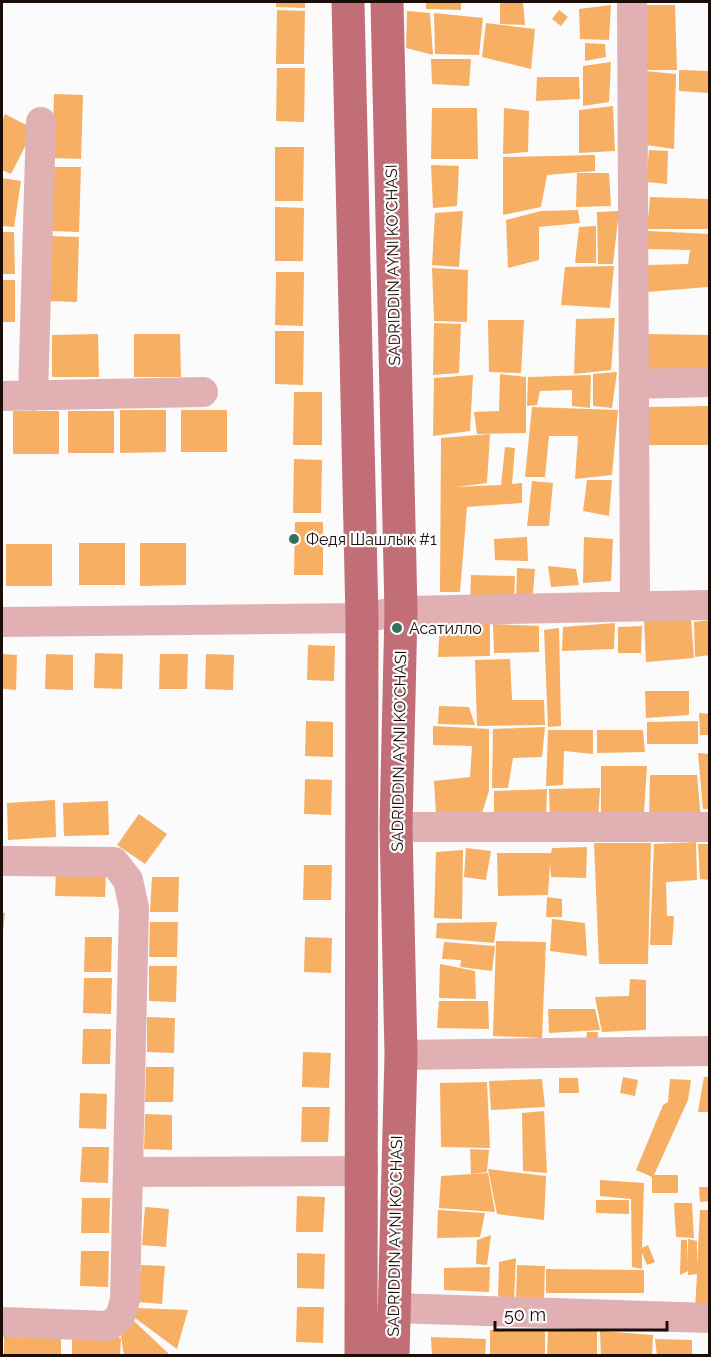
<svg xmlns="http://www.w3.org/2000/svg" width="711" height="1357" font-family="Raleway,sans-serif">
	<rect width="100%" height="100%" fill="#fbfbfb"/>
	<path fill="#f6af63" d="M276,2H305V8L276,7Z
		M426,2H461V10L426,9Z
		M500,2H523L525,25L500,24Z
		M611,5L609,40L580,39L579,9Z
		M646,5H675L677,70H644Z
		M277,10L305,11L304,64H276Z
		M559,10L568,17L561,26L552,19Z
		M407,11L430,13L433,55L406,48Z
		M434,13L483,18L479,55L435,54Z
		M486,23L535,29L531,69L482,57Z
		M585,43L605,44L606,57L585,61Z
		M431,59H471L469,86L432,84Z
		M611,62L609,102L583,106V66Z
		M277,68H305L304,122L276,121Z
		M679,70L710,71V93L679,91Z
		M645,71L676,74L674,149L646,145Z
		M537,77H579L580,99L536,101Z
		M54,94L83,95L81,159L52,158Z
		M613,106L615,151L579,153V110Z
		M432,108H477L478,159H431Z
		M504,108L529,111L528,152L503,154Z
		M5,114L34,129L11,174L2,170V121Z
		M275,147H304L303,201H275Z
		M649,150L668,151L667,184L646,182Z
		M595,155V171L547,175L541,207L503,215V157Z
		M431,165L459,166L457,206L433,208Z
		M52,167H81L79,232L50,231Z
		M577,173H609L611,206L576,207Z
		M2,178L21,181L14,227L2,226Z
		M650,197L710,199V229H647Z
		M275,207L304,208L303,261H275Z
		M578,210L580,223L539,227V260L508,268L506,220L541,211Z
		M463,211L459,267L432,265L435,213Z
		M619,211L613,264H598L597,212Z
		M596,226V263H575L579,227Z
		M648,231L710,234L708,287L647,292V265L688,264L690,250L646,249Z
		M2,232H14L15,274H2Z
		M50,236L79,237L77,302L48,301Z
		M614,266L610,308L561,305L565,267Z
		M432,268L468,270L467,322L434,321Z
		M276,272H304L303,326L275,325Z
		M2,280H15V322H2Z
		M615,318L611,370L574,374L576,319Z
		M488,320H524L521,373L489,372Z
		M434,323L461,324L459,373L433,375Z
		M275,331H304L303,385L275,384Z
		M98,334L99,377H52V335Z
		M134,334H180L181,377H134Z
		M645,334L710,335V374L644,373Z
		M617,372L612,408L593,406V374Z
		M500,374L526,377V433L477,434L474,412L499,411Z
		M473,375L470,431L433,436L434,378Z
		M591,375L590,408L572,406V390L540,391L537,405L527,406L528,377Z
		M294,392H322V445H293Z
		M710,406V445H648V407Z
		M532,407L618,410L612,475L575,479L578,436H549L545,477H525Z
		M120,410H166V452L120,453Z
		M181,410H227V452H181Z
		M13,411H59V454H13Z
		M68,411H114V453H68Z
		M490,434L487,483L456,487L501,485L505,447L515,448L512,484L522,483V503L467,507L460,592H440L441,438Z
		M294,459L322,460L321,513H293Z
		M587,480H612L609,516L583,511Z
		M532,481L553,483L549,526H527Z
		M295,522H323V575H294Z
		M527,537L528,561L495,560L494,539Z
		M584,537L613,539L611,581L583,583Z
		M79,543H125V585H79Z
		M140,543H186V585L140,586Z
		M6,544H52V586H6Z
		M548,566L576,569L579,585L551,587Z
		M517,568L535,569L532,603H516Z
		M471,575L515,576L514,601L470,604Z
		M490,619V656L438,657L440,622Z
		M691,619L694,658L646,662L644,620Z
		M710,620V655L695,657L694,622Z
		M615,623L614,649L562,651L563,627Z
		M493,624L539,626V652L494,653Z
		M642,626L641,653H618V627Z
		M559,628L561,726L548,727L544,630Z
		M308,645L335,646L334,681L307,680Z
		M95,653L123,654L122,689L94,688Z
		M2,654L17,655L16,690L2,689Z
		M46,654L73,655V690L45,689Z
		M160,654H188L187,689H159Z
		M206,654L234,655L233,690L205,689Z
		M510,659L512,700H544L545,725L477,726L475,660Z
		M645,691H689V715L646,718Z
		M439,706L469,707L475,725L438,724Z
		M699,713L710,714V735H700Z
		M306,721L333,722V757L305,756Z
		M698,721V744H647V722Z
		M433,726L489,729V791L482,813L436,814L434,781L470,777L472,746L433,745Z
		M545,727L542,757L513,758L508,788H492L493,729Z
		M548,730H593V754L564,751L563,785L546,786Z
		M597,730H643L645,752L597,753Z
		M698,753L710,754V809H703Z
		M601,766H647L644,813L601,814Z
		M650,775H697L701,819L649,820Z
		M305,779L332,780L331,815L304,814Z
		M600,788L598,819L550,821L549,789Z
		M547,789L546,819L494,820V791Z
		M55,800L56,837L8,840L7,803Z
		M108,801L109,835L64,836L63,803Z
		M139,814L167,834L145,864L117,845Z
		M696,842L697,880L666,882L667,916H674L672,945H650L654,844Z
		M594,843H651L648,964H599Z
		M698,844H710V880L700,879Z
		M587,847L586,878L551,877L550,863L548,895L498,896L497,853H551L552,848Z
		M466,848L491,851L486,880L464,877Z
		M463,850L462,919L434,918L436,852Z
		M304,865H332L331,900H303Z
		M56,871L106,872L105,897L55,896Z
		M152,877H179L178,912H150Z
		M547,897L562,899V917H546Z
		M2,913H5L3,931H2Z
		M552,919L585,923L587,956L550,951Z
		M150,922H178L177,957H149Z
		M497,922L494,943L436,938L437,923Z
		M85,937H112L111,972H84Z
		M305,937L332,938L331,973L304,972Z
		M496,941L546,942L542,1038L493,1036Z
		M444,942L495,946L492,971L460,967L461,960L442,959Z
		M440,964L475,971L476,999L439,998Z
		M149,966H177L176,1002L149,1001Z
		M84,978H112L111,1014L83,1013Z
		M630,979L646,980V1030L602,1032L595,997L629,996Z
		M439,1001H488L489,1029L437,1028Z
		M548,1009H595L600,1030L549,1033Z
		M147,1017L175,1018L174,1053L147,1052Z
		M83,1029H111L110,1064H82Z
		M587,1032H598L597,1044L586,1043Z
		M303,1052L331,1053L329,1088L302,1087Z
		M146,1067H174L173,1102H145Z
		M623,1077L638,1080L635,1096L620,1093Z
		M704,1077H710V1112H698Z
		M559,1078H578L579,1093H559Z
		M542,1079L545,1107L491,1110L489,1081Z
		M670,1079L691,1080L688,1100L654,1175H678V1193H652V1177L636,1170L663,1105L668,1102Z
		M487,1082L490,1148L441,1147L440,1083Z
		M80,1093L107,1094L106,1129L79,1128Z
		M302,1107H330L328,1142H301Z
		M544,1111L547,1173L523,1171L522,1113Z
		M145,1114L172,1115V1150L144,1149Z
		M82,1147H109L108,1183L80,1182Z
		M470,1149L489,1150L487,1172L471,1174Z
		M488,1169L546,1176L544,1220L497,1214Z
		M488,1173L495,1212L439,1208L441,1176Z
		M600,1180L644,1183L642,1248L648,1245L655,1262L647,1265L642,1253V1269L632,1267L631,1199L600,1196Z
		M699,1187H710V1201L700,1202Z
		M297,1196L325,1197L323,1232H296Z
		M82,1198H110L109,1233H81Z
		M596,1200H629V1214L596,1213Z
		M674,1203H692L694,1238L676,1237Z
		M145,1207L169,1209L166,1247L142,1245Z
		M438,1210L485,1213L480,1237L437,1238Z
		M700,1210H710V1308L695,1309L697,1274L688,1275V1271L680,1275L681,1240H687L688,1264V1239L697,1241V1266Z
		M491,1235L487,1265L476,1264L477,1240Z
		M81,1251H109L108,1287L80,1286Z
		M297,1253L325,1254L324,1289L297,1288Z
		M516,1258L514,1300L498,1296L499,1262Z
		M141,1265L165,1266L162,1304L138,1302Z
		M517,1265L545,1266L544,1299L516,1300Z
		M490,1267L489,1292L444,1290V1268Z
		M546,1269L644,1270V1293H546Z
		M297,1307H324L323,1343L296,1342Z
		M137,1308L188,1310L177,1349L135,1318Z
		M134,1321L169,1354L168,1356H124L121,1336Z
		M490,1330H545V1356H490Z
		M548,1330L597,1331V1356H547Z
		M600,1331L653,1335L652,1356H601Z
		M4,1337L61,1338V1356H4Z
		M72,1337L121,1338L120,1356H72Z
		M431,1337L486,1339L485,1356H432Z
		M655,1339L692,1340V1356H657Z"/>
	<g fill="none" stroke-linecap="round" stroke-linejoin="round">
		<path stroke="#e0b0b2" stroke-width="30" d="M632,2L635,604
			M636,384L710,382
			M2,396L203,392
			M33,396L41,122
			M2,622L362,618L401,611L710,605
			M396,827H710
			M2,861L114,862L128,880L134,908L125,1300L120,1317L109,1326L2,1322
			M401,1055L710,1051
			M129,1172L363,1171
			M393,1308L710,1318"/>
		<path stroke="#c26e76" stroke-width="33" d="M348,2L362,618L361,1356
			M387,2L401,611L396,827L401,1055L393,1356"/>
	</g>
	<g fill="#34715c" stroke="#fbfbfb" stroke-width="2">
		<circle cx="294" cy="539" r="6"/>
		<circle cx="397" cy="628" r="6"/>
	</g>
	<g text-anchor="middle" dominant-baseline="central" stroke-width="4.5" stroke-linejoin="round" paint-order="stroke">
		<g font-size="16" fill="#1b0e09" stroke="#fbfbfb">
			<text transform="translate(393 265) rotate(-91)">SADRIDDIN AYNI KO'CHASI</text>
			<text transform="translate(399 751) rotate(-89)">SADRIDDIN AYNI KO'CHASI</text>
			<text transform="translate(395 1236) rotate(-89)">SADRIDDIN AYNI KO'CHASI</text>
		</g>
		<g font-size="16" fill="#1b0e09" stroke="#fbfbfb" text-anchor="start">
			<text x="306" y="539">Федя Шашлык #1</text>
			<text x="409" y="628">Асатилло</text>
		</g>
	</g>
	<rect width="711" height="1357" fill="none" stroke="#1b0e09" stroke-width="6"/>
	<path d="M495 1321v9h172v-9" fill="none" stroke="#1b0e09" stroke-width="3"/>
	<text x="504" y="1321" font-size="18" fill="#1b0e09" stroke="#fbfbfb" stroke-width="4.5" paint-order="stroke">50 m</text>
</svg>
